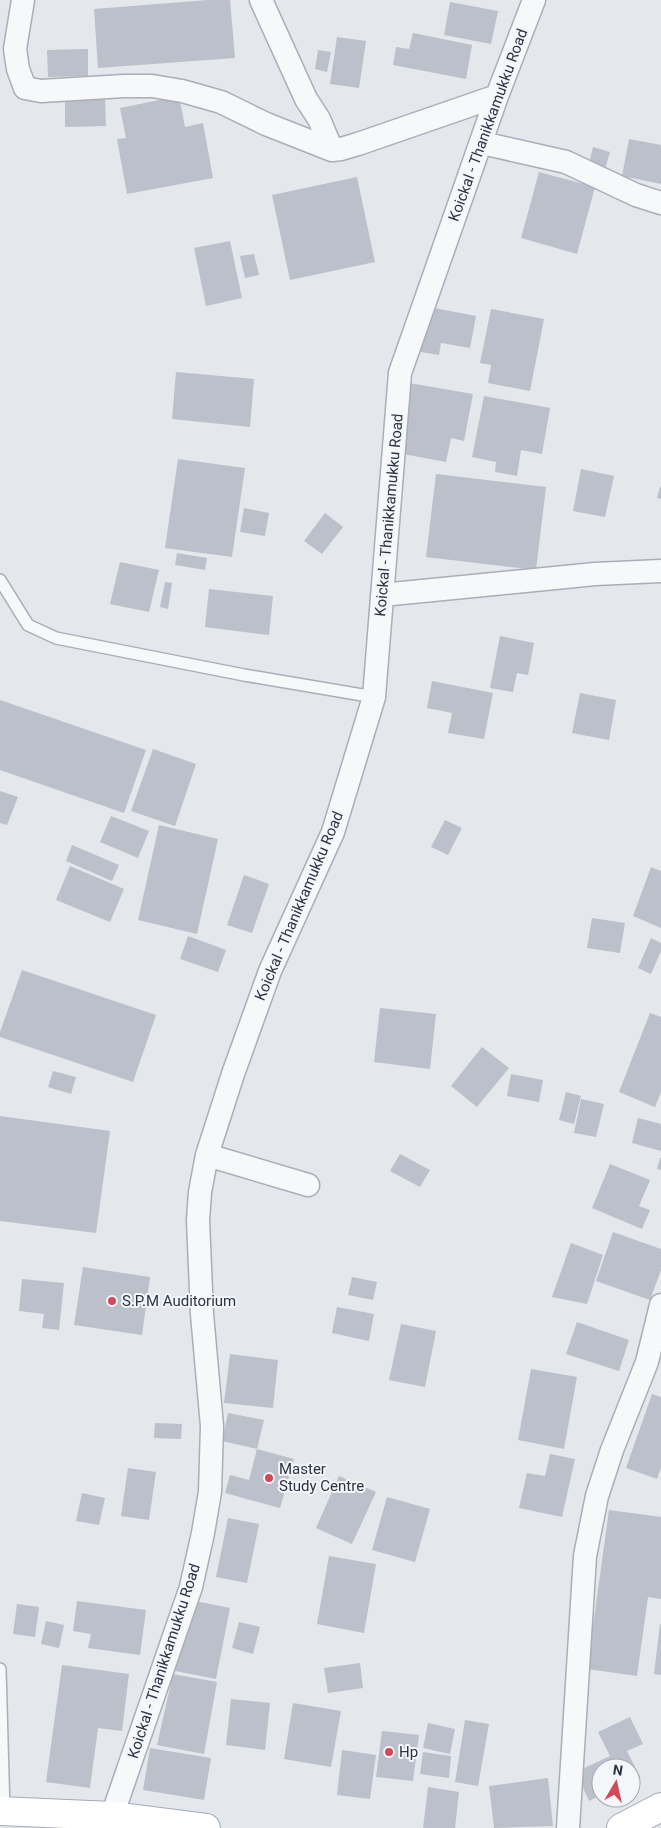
<svg xmlns="http://www.w3.org/2000/svg" width="661" height="1828" font-family="Roboto,sans-serif">
	<rect width="100%" height="100%" fill="#e4e7ec"/>
	<path fill="#bbc0ca" d="M208,0H230L235,58L98,68L94,9Z
		M450,2L498,11L491,44L444,35Z
		M413,33L472,45L466,79L393,65L396,47L409,49Z
		M337,37L366,41L359,88L330,84Z
		M88,49V76L48,77L47,50Z
		M318,50L331,52L327,72L315,69Z
		M179,96L185,127L203,123L213,178L127,194L117,139L126,138L120,108Z
		M105,99L106,126L65,127V100Z
		M629,139L661,145V184L622,176Z
		M593,147L610,152L604,173L588,168Z
		M539,172L595,187L577,254L521,238Z
		M357,177L375,262L290,280L272,195Z
		M230,241L242,298L206,306L194,248Z
		M254,254L259,275L245,278L240,256Z
		M424,306L476,316L470,348L441,343L439,355L415,351Z
		M491,309L544,319L530,391L488,383L491,365L480,363Z
		M176,372L254,379L250,427L172,419Z
		M409,383L473,394L464,441L451,438L446,462L403,454L407,433L400,432Z
		M484,396L550,408L542,454L521,450L517,476L495,472L496,462L472,457Z
		M178,459L245,468L232,557L165,548Z
		M581,469L614,476L605,517L573,511Z
		M436,474L546,487L536,570L426,557Z
		M660,487H661V499L657,498Z
		M244,508L269,513L265,536L240,532Z
		M325,513L343,527L322,554L304,541Z
		M177,553L207,558L205,570L175,565Z
		M120,562L159,570L149,612L110,604Z
		M165,582L172,583L168,609L160,607Z
		M209,589L273,596L269,635L205,627Z
		M500,636L534,643L528,675L517,673L513,692L490,688Z
		M432,681L493,693L484,739L448,733L452,713L427,708Z
		M580,693L616,700L609,740L572,733Z
		M0,700L146,750L124,813L0,770Z
		M153,749L196,764L175,826L131,811Z
		M0,791L18,797L7,825L0,823Z
		M111,816L149,831L138,858L100,842Z
		M445,820L462,828L448,855L431,847Z
		M159,825L218,839L197,934L138,920Z
		M72,845L119,865L112,881L66,861Z
		M70,866L124,889L110,922L56,900Z
		M651,867L661,871V928L633,916Z
		M244,875L269,884L252,933L227,925Z
		M592,918L625,923L620,953L587,948Z
		M188,936L226,950L218,972L180,959Z
		M651,938L661,943V951L651,974L638,968Z
		M22,970L156,1015L133,1082L0,1037V1032Z
		M380,1008L436,1014L430,1069L374,1062Z
		M650,1013L661,1017V1092L655,1107L619,1092Z
		M482,1047L509,1068L477,1107L451,1086Z
		M53,1071L76,1077L71,1094L48,1087Z
		M511,1074L543,1080L539,1102L507,1096Z
		M566,1092L581,1096L574,1124L559,1120Z
		M581,1099L604,1104L596,1137L574,1133Z
		M0,1116L110,1131L96,1233L0,1221Z
		M638,1118L661,1124V1151L632,1143Z
		M400,1154L430,1170L420,1187L390,1171Z
		M660,1158H661V1170L657,1169Z
		M610,1164L650,1180L639,1206L650,1210L642,1229L592,1208Z
		M613,1232L661,1249V1270L650,1300L596,1281Z
		M571,1243L603,1255L587,1304L552,1297Z
		M83,1267L150,1277L142,1335L74,1325Z
		M352,1277L377,1282L373,1300L348,1295Z
		M22,1279L64,1283L59,1330L42,1328L44,1314L19,1311Z
		M337,1307L374,1314L369,1341L332,1333Z
		M577,1322L629,1340L619,1371L566,1354Z
		M401,1324L436,1331L425,1387L389,1380Z
		M230,1354L278,1360L273,1408L224,1403Z
		M531,1369L577,1377L564,1449L518,1440Z
		M652,1394L661,1397V1468L657,1479L626,1468Z
		M228,1413L264,1420L257,1449L222,1441Z
		M155,1423L182,1424L181,1439L154,1438Z
		M257,1449L294,1459L280,1508L225,1493L230,1475L249,1480Z
		M550,1454L575,1459L562,1517L519,1508L527,1473L545,1476Z
		M128,1468L156,1472L149,1520L121,1516Z
		M339,1476L376,1492L352,1544L316,1528Z
		M82,1493L105,1498L99,1525L76,1521Z
		M387,1497L430,1509L415,1562L372,1550Z
		M609,1510L661,1517V1599L648,1597L637,1676L587,1669Z
		M228,1518L259,1524L247,1583L216,1577Z
		M329,1556L376,1564L364,1633L317,1624Z
		M190,1600L230,1608L216,1679L175,1671Z
		M77,1601L146,1610L140,1655L88,1648L91,1634L73,1631Z
		M17,1604L39,1607L35,1637L13,1634Z
		M46,1621L64,1625L59,1648L41,1644Z
		M239,1622L260,1627L253,1654L232,1648Z
		M660,1624H661V1675L654,1674Z
		M360,1663L363,1688L328,1693L324,1668Z
		M62,1665L129,1674L122,1731L98,1728L90,1788L46,1782Z
		M173,1674L217,1682L204,1754L157,1745Z
		M231,1699L270,1703L265,1750L226,1745Z
		M293,1703L341,1711L331,1767L284,1759Z
		M630,1717L643,1744L627,1751L640,1777L631,1781V1768H601V1795L589,1801L576,1772L610,1756L598,1732Z
		M465,1720L489,1724L478,1786L455,1782Z
		M428,1723L455,1729L450,1754L423,1748Z
		M382,1731L419,1735L413,1781L376,1777Z
		M150,1748L211,1758L204,1800L143,1790Z
		M342,1750L376,1755L370,1799L337,1795Z
		M423,1752L451,1756L449,1778L420,1774Z
		M548,1778L553,1826L494,1828L489,1786Z
		M428,1787L459,1792L455,1828H423Z"/>
	<g fill="none" stroke-linecap="round" stroke-linejoin="round">
		<defs>
			<path id="lane" d="M0,580L28,625L56,638L244,675L374,697
				M0,1669L4,1812"/>
			<path id="street" d="M23,0L15,49L18,69L25,88L41,91L124,86H152L182,91L221,102L266,124L332,150
				M261,0L306,99L319,119L332,150L341,149L358,144L497,96
				M482,143L566,162L636,195L661,203
				M382,595L595,574L661,571
				M207,1155L308,1185
				M112,1816L191,1587L203,1533L210,1492L212,1426L202,1314L198,1220L200,1192L207,1155L233,1074L270,971L333,832L374,697L400,373L497,96L534,0
				M568,1828L585,1556L597,1496L612,1450L647,1362L661,1305"/>
			<path id="primary" d="M0,1811L112,1816L206,1828
				M621,1828L661,1807"/>
		</defs>
		<use href="#lane" stroke="#a9aeb7" stroke-width="14"/>
		<use href="#street" stroke="#a9aeb7" stroke-width="25"/>
		<use href="#primary" stroke="#a3abb8" stroke-width="30"/>
		<use href="#lane" stroke="#f7f8fa" stroke-width="11"/>
		<use href="#street" stroke="#f7f8fa" stroke-width="22"/>
		<use href="#primary" stroke="#fff" stroke-width="28"/>
	</g>
	<g fill="#d1495b" stroke="#f4f6f9" stroke-width="2">
		<circle cx="112" cy="1301" r="5"/>
		<circle cx="269" cy="1478" r="5"/>
		<circle cx="389" cy="1752" r="5"/>
	</g>
	<g text-anchor="middle" dominant-baseline="central" stroke-width="4" stroke-linejoin="round" paint-order="stroke">
		<g font-size="15" fill="#2b3445" stroke="#f4f6f9">
			<text transform="translate(488 125) rotate(-70)">Koickal - Thanikkamukku Road</text>
			<text transform="translate(389 515) rotate(-85)">Koickal - Thanikkamukku Road</text>
			<text transform="translate(299 906) rotate(-67)">Koickal - Thanikkamukku Road</text>
			<text transform="translate(164 1661) rotate(-72)">Koickal - Thanikkamukku Road</text>
		</g>
		<g font-size="15" fill="#2b3445" stroke="#f4f6f9" text-anchor="start">
			<text x="122" y="1301">S.P.M Auditorium</text>
			<text x="279" y="1469">Master<tspan x="279" dy="17">Study Centre</tspan></text>
			<text x="399" y="1752">Hp</text>
		</g>
	</g>
	<g transform="translate(616 1783) rotate(9)"><circle r="24" fill="#f4f6f9" stroke="#a4a8b1"/>
	<path d="M0-4L9 19L0 12L-9 19Z" fill="#d1495b"/>
	<text y="-8" font-size="14" font-weight="bold" text-anchor="middle" fill="#2b3445">N</text>
	</g>
</svg>
